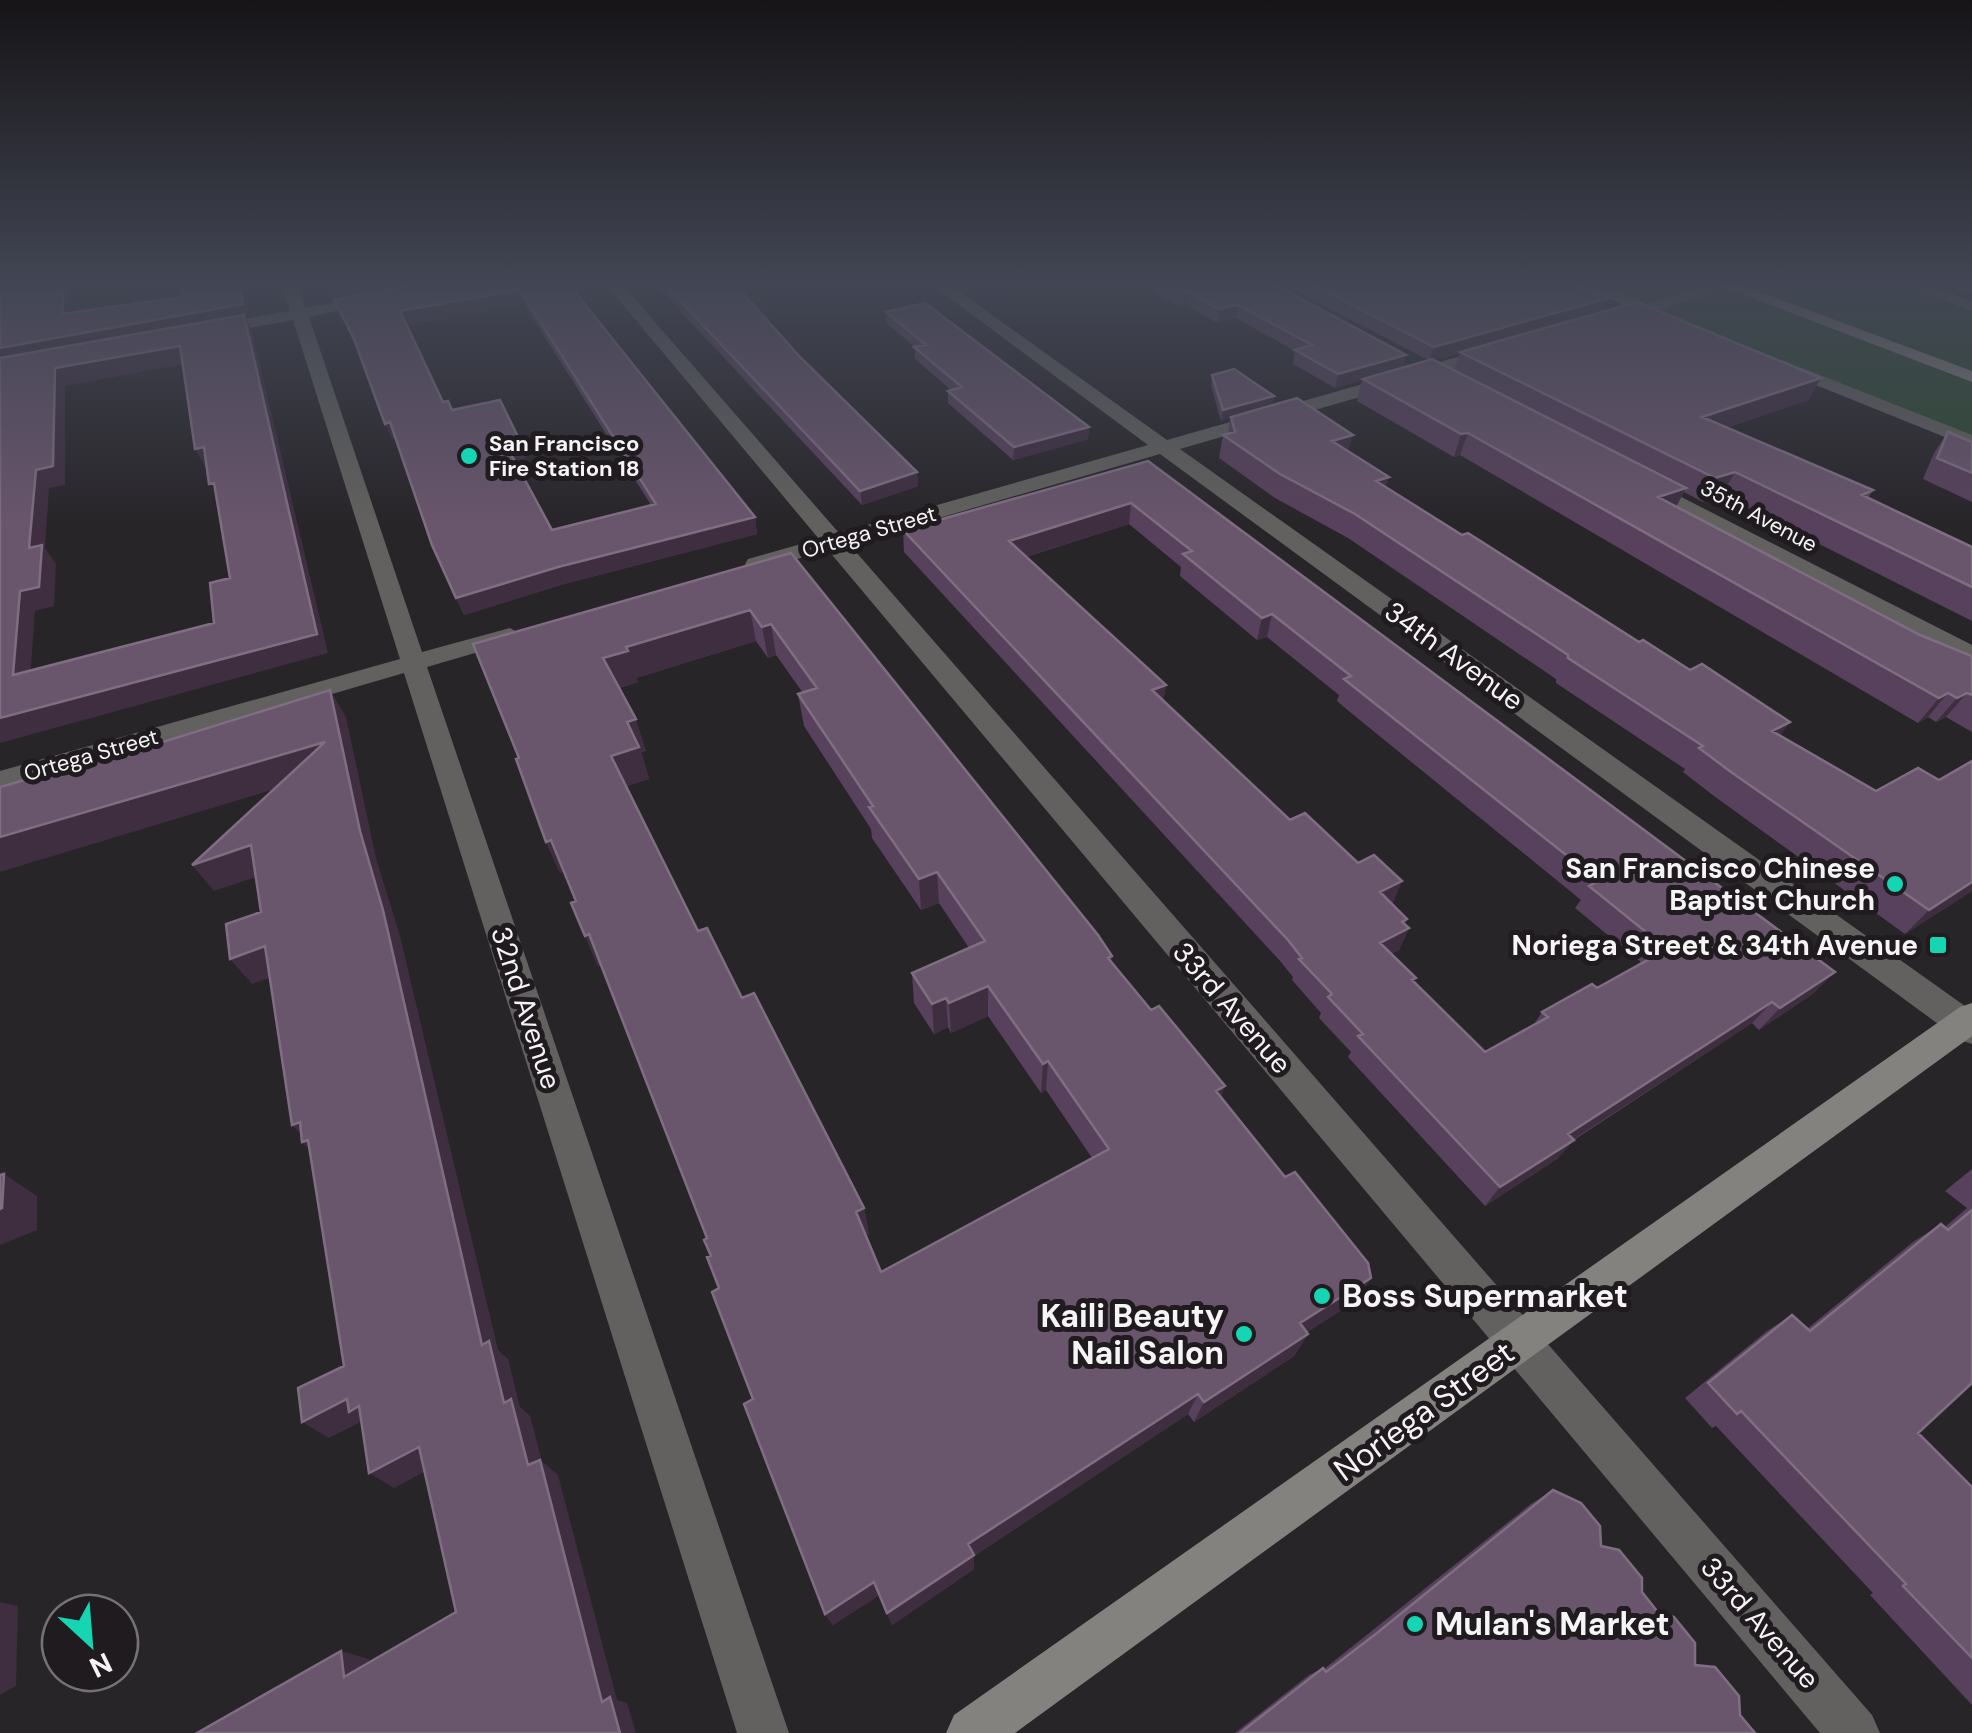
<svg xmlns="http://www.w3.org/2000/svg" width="1972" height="1733" font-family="'DM Sans',sans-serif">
	<rect width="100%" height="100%" fill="#282529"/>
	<path fill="#2d4a30" d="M1580,282H1902L1972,306V442Z"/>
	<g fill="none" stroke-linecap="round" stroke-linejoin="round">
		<path fill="#62615f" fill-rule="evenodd" d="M282,282H297L305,308L376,295L384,300L309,317L422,652L510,628L522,635L519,640L427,667L789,1733H737L404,673L0,791V771L400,659L293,320L210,335L202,330L210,325L290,311Z
			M604,282H620L839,533L1148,445L928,282H946L1167,440L1489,348H1501V356L1180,449L1972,1011V1044L1960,1040L1160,454L849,544L1872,1715L1880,1733H1820L828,550L756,571L748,569L745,564L748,559L819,539Z
			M1573,282H1594L1646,304L1720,282H1745L1659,310L1658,315L1644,314L1611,324L1603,319L1605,316L1630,308Z
			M1895,282H1918L1972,301V311Z
			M1782,360L1972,435V448L1776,369L1773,365Z
			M1642,477L1972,645V663L1635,487L1632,483Z"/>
		<path fill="#84827e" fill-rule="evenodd" d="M1711,282H1733L1972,371V382Z
			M1972,1003V1036L1015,1733H946L954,1715L1960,1007Z"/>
	</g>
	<path fill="#58415c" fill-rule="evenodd" d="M326,282H567L755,517L757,534L564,584L464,615L432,545L396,439H392L357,349L334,300L415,284L333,299ZM524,304L651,505L552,530L514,460L526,458L452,410L443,402L407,326Z
		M653,282H733L800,357L917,472L918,486L862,505Z
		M1137,282H1270L1406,355L1402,368L1428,360L1279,282H1569L1603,311L1821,378L1808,400L1726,428L1873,490L1868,498L1972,547V621L1722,495L1703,502L1684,492L1676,506L1920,635L1972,656V732L1946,717L1936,722L1928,717L1918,723L1460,455L1454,457L1357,401L1362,380L1335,388L1293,364L1295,351L1236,318L1217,323L1188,306L1182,308ZM1460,352L1454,370L1433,360L1452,355Z
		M1936,282H1972V294Z
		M886,312L1089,427L1088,439L1013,460L948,403V391L951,390L915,359V347L886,323Z
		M1212,375L1272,405L1348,451L1386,487L1780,736L1876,791L1939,780L1972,891L1905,934L1714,796L1683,772L1685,769L1556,683V679L1348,538L1275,498L1219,458L1223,435L1228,434L1230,418L1221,421L1211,385Z
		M1948,432L1972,442V502L1923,479L1934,453Z
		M1148,461L1814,993L1759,1030L1752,1023L1574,1140L1557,1159L1485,1206L1348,1057L1351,1052L1319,1018L1321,1013L1292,980L1293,977L1281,962L904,552L903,530ZM1129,524L1181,567L1180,576L1257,640L1267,637L1339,695L1337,701L1350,712L1581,900L1575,908L1642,963L1597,988L1542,1012L1533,1026L1485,1052L1414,982L1391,954L1399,950L1409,928L1405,925L1407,919L1391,904L1393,903L1290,820L1163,701L1166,685L1026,557Z
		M791,553L1112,956L1111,961L1285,1177L1371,1278L1354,1302L1307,1332L1308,1334L1294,1356L1194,1422L1188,1414L974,1556V1569L892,1625L879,1595L833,1625L825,1614L753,1399L719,1288L707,1238L601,965L598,966L585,936L576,901L564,871L560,873L546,842L519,758ZM756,641L768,658L776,655L803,693L798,694L804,726L871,829L872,838L921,910L939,903L969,948L912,973L914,1003L934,1034L948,1027L951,1033L988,1016L1041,1093L1046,1090L1092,1158L881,1272L866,1235L869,1234L864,1208L742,998L698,931L626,786L649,779L641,752L646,751L619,688L638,682L636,678Z
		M1972,1169V1383L1918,1433L1972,1487V1705L1870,1595L1873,1593L1716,1426L1712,1428L1685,1398L1767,1331L1792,1315L1807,1329L1913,1242L1941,1224L1945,1227L1967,1208L1945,1191Z
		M1553,1490L1642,1592L1695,1665L1755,1733H1235L1309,1675L1323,1668L1324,1669L1531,1504Z"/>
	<path fill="#3e2e40" d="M64,282H70L68,324L62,314Z
		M238,282H241L248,314L0,360V348Z
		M340,282H422L333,299L327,285Z
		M520,290L524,304L406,326L400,311Z
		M1190,293L1188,306L1182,308L1184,294Z
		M1609,298L1603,312L1429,361L1434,347Z
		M1238,305L1236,318L1217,323L1219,309Z
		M244,315L252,331L328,653L0,743V718L317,634Z
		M180,346L190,363L65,386V485L49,488L45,548L56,564L54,606L35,611L29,694L13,675L20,591L29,548L36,470L55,368Z
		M1406,355L1402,369L1335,388L1338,374Z
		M1821,378L1808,400L1691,440L1702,417Z
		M1274,396L1272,406L1221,421L1223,410Z
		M390,422L397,438L392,439L385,424Z
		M1089,427L1088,439L1013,460L1014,447Z
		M1468,433L1460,455L1454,457L1461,434Z
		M1353,435L1347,457L1332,441Z
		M520,441L526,458L512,461L506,445Z
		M204,447L214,465L205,467L195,449Z
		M917,472L918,486L862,505L860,491Z
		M1735,472L1722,495L1703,502L1715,478Z
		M1389,477L1382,500L1376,481Z
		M1686,488L1674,511L1658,497Z
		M1131,503L1129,524L1009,562V541Z
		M755,517L757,534L564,584L464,615L456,598L558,567Z
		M750,610L756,641L636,678L638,682L614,689L603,658L626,647Z
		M1272,614L1267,637L1257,640L1262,618Z
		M771,624L776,655L768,658L762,627Z
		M1166,685L1162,708L1152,690Z
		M330,690L346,717L376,858L400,936L498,1350L508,1359L520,1407L530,1416L542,1461L558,1475L617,1700L627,1703L636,1733H620L602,1702L528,1465L482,1345L360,831Z
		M1948,693L1928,717L1918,723L1939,698Z
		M1967,693L1946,717L1936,722L1957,698Z
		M636,719L646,751L641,752L649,779L622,788L611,756L627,722Z
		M1790,722L1772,747V731Z
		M325,742L341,769L0,872V837Z
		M551,840L564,871L560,873L546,842Z
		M251,845L271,872L214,891L192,865Z
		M937,872L939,903L921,910L919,879Z
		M1402,881L1393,903L1370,914L1380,892Z
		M1972,882V891L1905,934L1929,910Z
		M1407,919L1401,932L1409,928L1399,950L1371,965L1380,943Z
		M589,934L602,965L598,966L585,936Z
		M265,946L286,972L252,984L230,959Z
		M1835,972L1814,993L1759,1030L1780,1008Z
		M988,986V1016L951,1033L949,1003Z
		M946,998L948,1027L934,1034L932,1004Z
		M1772,1002L1752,1023L1560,1148L1574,1140L1557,1159L1485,1206L1500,1187L1568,1134Z
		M1048,1061L1046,1090L1041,1093L1043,1064Z
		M1225,1086L1216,1114V1091Z
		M300,1122L325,1165L302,1142L307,1140L292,1125Z
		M4,1174L37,1196V1230L0,1245V1209Z
		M864,1208L869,1234L861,1238L856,1212Z
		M1371,1278L1354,1302L1286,1345L1300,1323Z
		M1308,1334L1294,1356L1194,1422L1204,1402Z
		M1198,1394L1188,1414L974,1556V1569L892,1625L887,1613L968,1544Z
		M347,1399L383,1423L363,1421L329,1438L302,1422Z
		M419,1447L442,1462L394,1488L369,1473Z
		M874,1582L880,1595L833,1625L825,1614Z
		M0,1602L18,1606L16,1686L0,1695Z
		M341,1651L369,1659L373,1684L344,1677Z"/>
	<path fill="#69556c" stroke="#7f6e82" stroke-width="2.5" fill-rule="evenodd" d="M0,282H64L62,314L182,297L180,282H238L243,304L0,348Z
		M421,282H567L755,517L558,567L456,598L432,545L390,422L385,424L354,339L334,300ZM520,290L656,504L552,530L506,445L520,441L500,400L452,410L448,401L443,402L400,311Z
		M662,282H733L800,357L917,472L860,491Z
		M1162,282H1270L1406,355L1338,374L1295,350L1312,345L1238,305L1219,309L1190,293L1184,294Z
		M1307,282H1569L1609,298L1434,347Z
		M1637,302L1821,378L1702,417L1873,490L1862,495L1972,547V587L1735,472L1715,478L1460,352Z
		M925,303L1089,427L1014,447L948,391L962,387L914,347L926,345L886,312Z
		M244,315L317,634L0,718V358ZM180,346L195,449L204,447L209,484L214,483L230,578L210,583L214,623L13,675L20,591L39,587L42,545L29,548L36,470L53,466L55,368Z
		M1432,359L1686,488L1658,497L1920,635L1972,656V695L1967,693L1957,698L1948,693L1939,698L1468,433L1461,434L1363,379Z
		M1234,369L1274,396L1223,410L1212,375Z
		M1297,398L1353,435L1332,441L1389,477L1376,481L1462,535L1468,533L1639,642L1643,640L1690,670L1702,664L1790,722L1772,731L1876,791L1918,768L1939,780L1972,761V882L1929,910L1731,772L1699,748L1703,746L1568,658V655L1355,514L1280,474L1223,435L1235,432L1231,417Z
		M1948,432L1972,442V473L1937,458Z
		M1148,461L1835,972L1780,1008L1772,1002L1568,1134L1574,1140L1500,1187L1358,1036L1363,1034L1328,997L1332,994L1299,959L1302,958L1288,940L903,530ZM1131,503L1192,551L1183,554L1262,618L1272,614L1351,676L1344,679L1599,881L1589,886L1667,949L1597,988L1592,984L1542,1012L1548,1017L1485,1052L1412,980L1416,978L1380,943L1409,928L1402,922L1407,919L1380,892L1402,881L1374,855L1358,863L1305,813L1290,820L1152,690L1166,685L1009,541Z
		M791,553L1098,935L1112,956L1108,958L1151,1010L1159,1006L1225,1086L1216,1091L1285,1177L1295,1172L1368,1263L1371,1278L1300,1323L1308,1334L1204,1402L1198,1394L968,1544L974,1555L887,1613L874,1582L825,1614L744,1404L753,1399L712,1292L719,1288L707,1257L711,1256L704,1240L707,1238L589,934L585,936L571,903L576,901L551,840L546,842L516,759L519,758L473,644ZM750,610L762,627L771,624L817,688L798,694L873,806L869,807L919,879L937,872L985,941L912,973L932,1004L946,998L949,1003L988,986L1043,1064L1048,1061L1109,1149L881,1272L856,1212L864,1208L754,993L742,998L707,928L698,931L611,756L639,747L627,722L636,719L603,658L628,651L626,647Z
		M330,690L360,831L383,910L482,1345L489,1341L504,1403L511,1399L528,1465L540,1460L602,1702L610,1697L620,1733H197L341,1651L344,1677L456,1612L419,1447L369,1473L359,1406L349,1412L347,1399L302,1422L298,1388L344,1366L308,1140L302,1142L300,1122L292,1125L265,946L230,959L226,924L261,912L251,845L192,865L325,742L0,837V787L105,757V760Z
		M4,1174L2,1208L0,1209V1175Z
		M1972,1210V1383L1918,1433L1972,1487V1658L1903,1586L1906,1584L1741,1411L1737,1414L1708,1383L1792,1315L1810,1331L1941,1224L1948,1230Z
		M1553,1490L1581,1503L1600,1526L1601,1546L1619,1550L1642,1578V1592L1657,1611L1674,1617L1695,1643V1665L1715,1667L1739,1696L1740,1715L1755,1733H1240L1323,1668L1326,1672L1377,1633Z"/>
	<linearGradient id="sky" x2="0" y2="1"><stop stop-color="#161417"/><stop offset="0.54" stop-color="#424654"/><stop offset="1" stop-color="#424654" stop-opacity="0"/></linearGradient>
	<rect width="1972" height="525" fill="url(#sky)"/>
	<g fill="#15d5b3" stroke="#1f1b1f" stroke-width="4">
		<circle cx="469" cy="456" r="10"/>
		<circle cx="1895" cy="884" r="10"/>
		<rect x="1928" y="935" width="20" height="20" rx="5"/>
		<circle cx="1322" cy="1296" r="10"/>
		<circle cx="1244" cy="1334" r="10"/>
		<circle cx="1415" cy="1624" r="10"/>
	</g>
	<g text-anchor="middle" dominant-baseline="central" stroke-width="10" stroke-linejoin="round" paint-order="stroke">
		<g font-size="22" font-weight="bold" fill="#f6f4f6" stroke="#1f1b1f" text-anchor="start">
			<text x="489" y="443">San Francisco<tspan x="489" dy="25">Fire Station 18</tspan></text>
		</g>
		<g font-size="22" fill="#f6f4f6" stroke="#1f1b1f">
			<text transform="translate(1759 516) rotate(28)">35th Avenue</text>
			<text transform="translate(869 532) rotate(-16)">Ortega Street</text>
			<text transform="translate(91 755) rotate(-16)">Ortega Street</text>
		</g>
		<g font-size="28" fill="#f6f4f6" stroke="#1f1b1f">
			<text transform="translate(1454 656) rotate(36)">34th Avenue</text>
			<text transform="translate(526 1008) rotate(72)">32nd Avenue</text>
			<text transform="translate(1232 1008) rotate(49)">33rd Avenue</text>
			<text transform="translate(1760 1623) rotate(49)">33rd Avenue</text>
		</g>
		<g font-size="28" font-weight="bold" fill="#f6f4f6" stroke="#1f1b1f" text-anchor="end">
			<text x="1875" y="868">San Francisco Chinese<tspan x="1875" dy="32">Baptist Church</tspan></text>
			<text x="1918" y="945">Noriega Street &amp; 34th Avenue</text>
		</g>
		<g font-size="32" font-weight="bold" fill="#f6f4f6" stroke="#1f1b1f" text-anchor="start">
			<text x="1342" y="1296">Boss Supermarket</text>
			<text x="1224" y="1316" text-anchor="end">Kaili Beauty<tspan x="1224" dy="37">Nail Salon</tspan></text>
			<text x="1435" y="1624">Mulan's Market</text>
		</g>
		<g font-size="32" fill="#f6f4f6" stroke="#1f1b1f">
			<text transform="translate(1424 1411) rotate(-36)">Noriega Street</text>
		</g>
	</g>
	<g transform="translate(90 1643) rotate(154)"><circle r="48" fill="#1f1b1f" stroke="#757275" stroke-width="2.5"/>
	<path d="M0-8L18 38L0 25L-18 38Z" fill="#15d5b3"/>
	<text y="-15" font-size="28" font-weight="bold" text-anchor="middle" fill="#f6f4f6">N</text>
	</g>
</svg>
